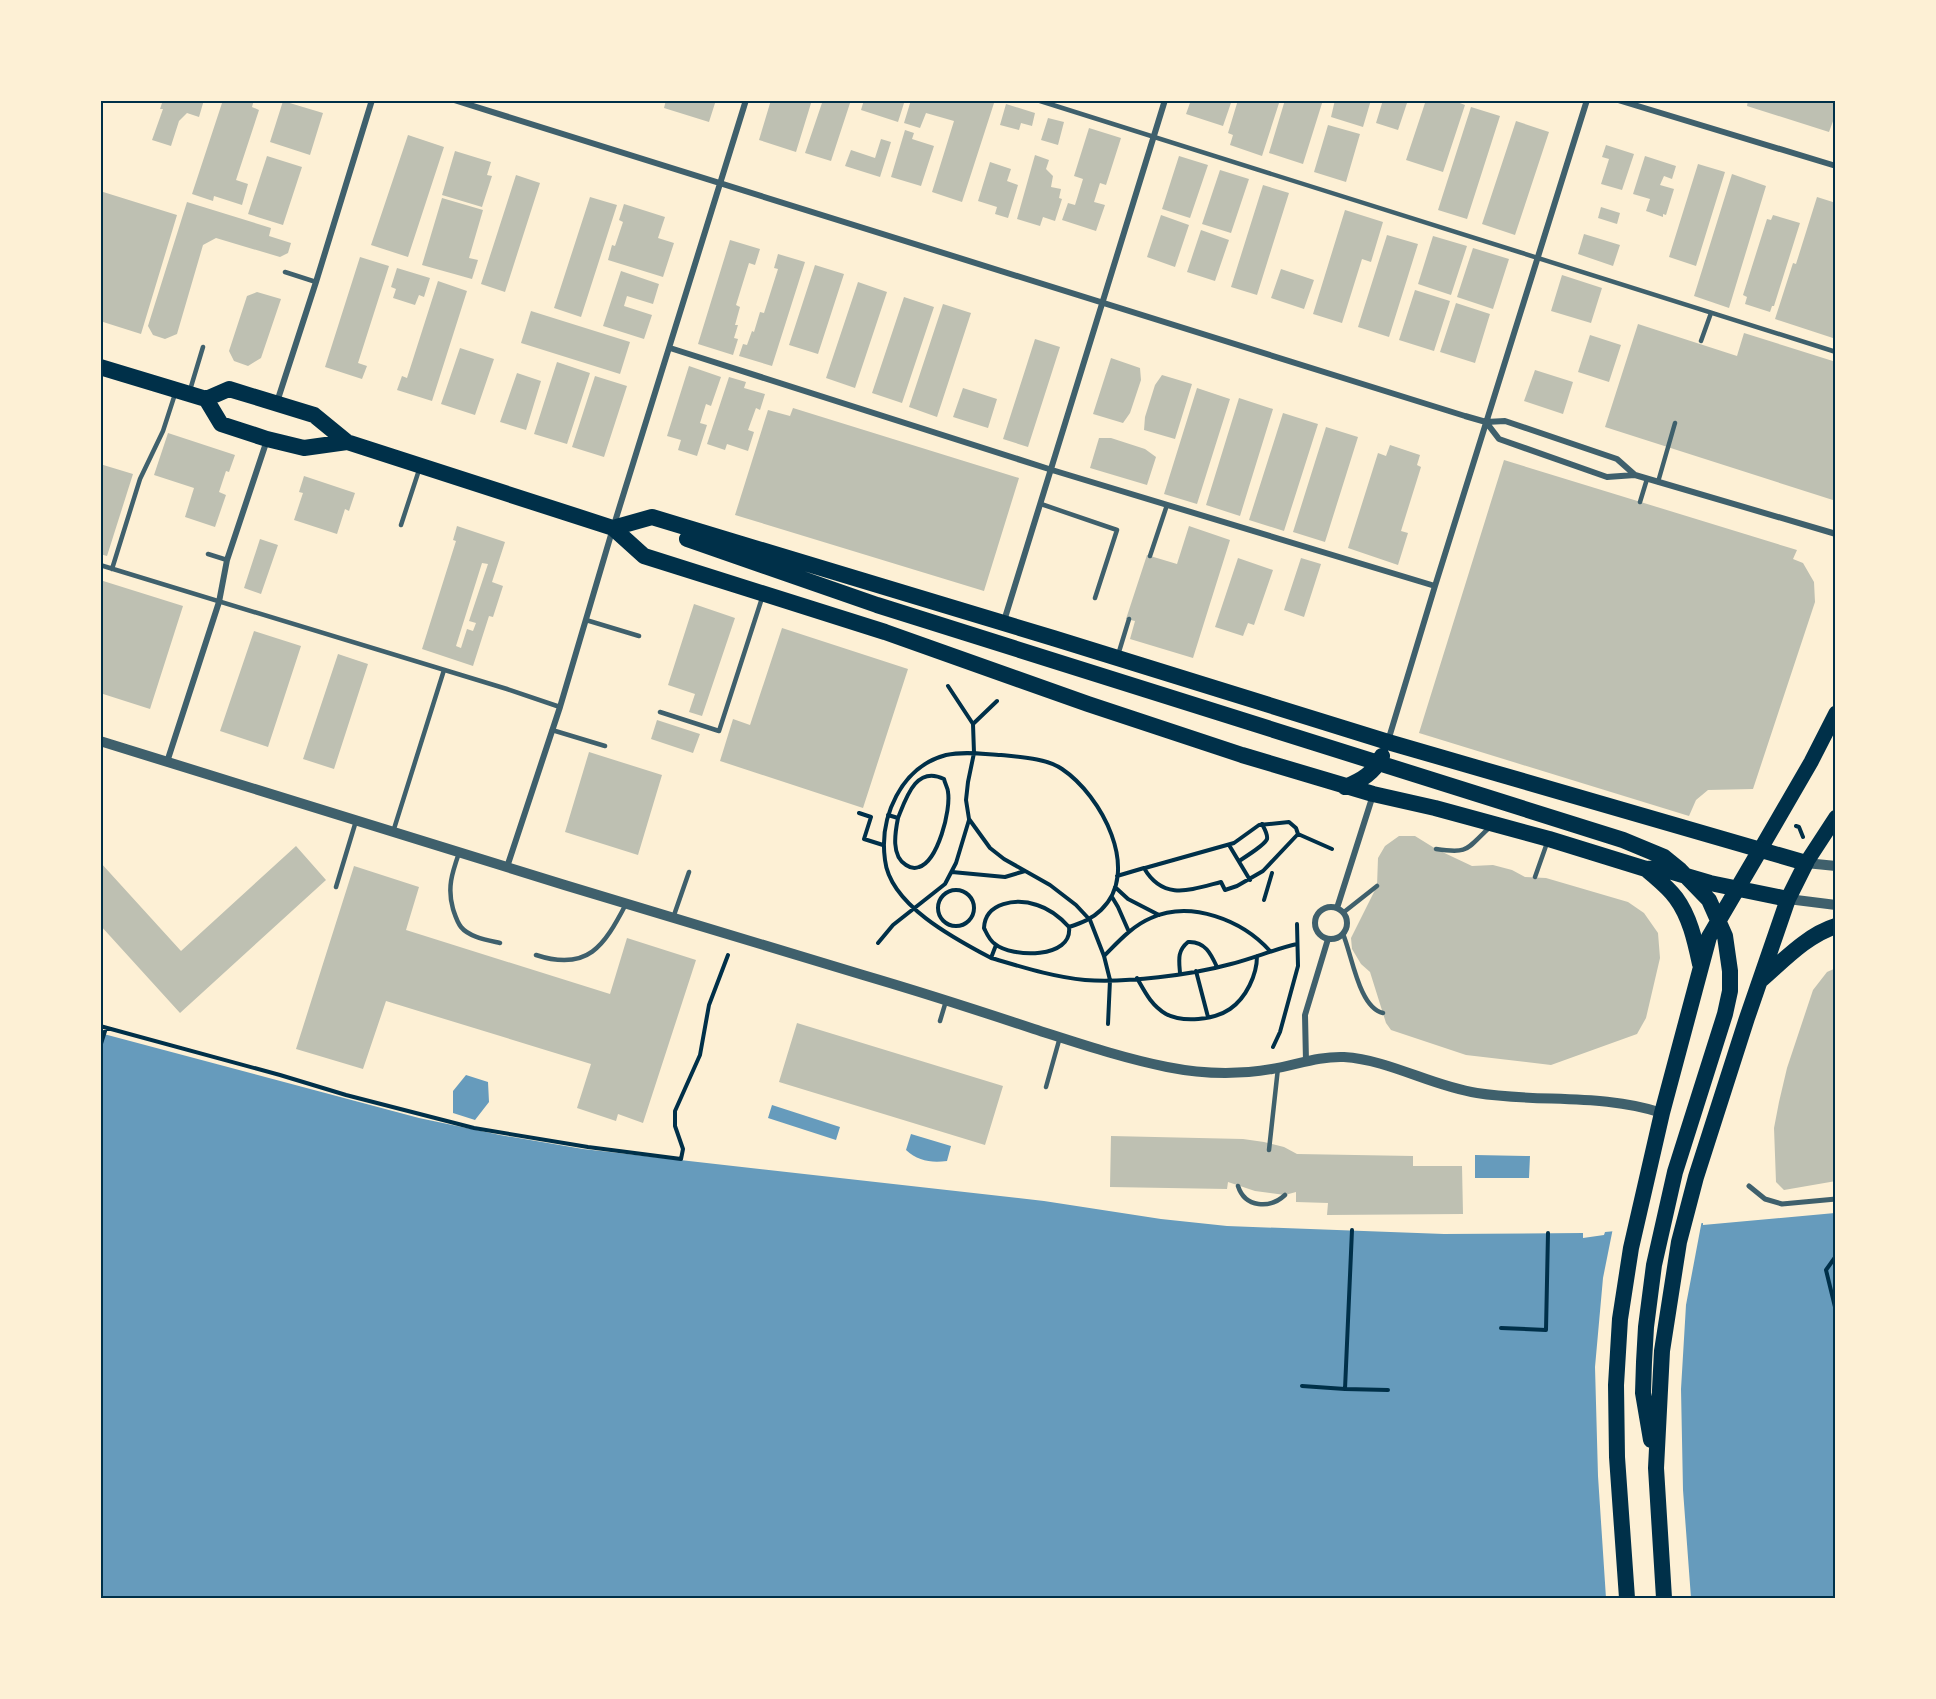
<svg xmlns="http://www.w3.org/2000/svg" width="1936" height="1699" font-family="'Alegreya Sans',sans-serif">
	<rect width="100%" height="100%" fill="#fdf0d5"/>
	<path fill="#669bbc" d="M100,1033L419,1118L500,1135L583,1149L1044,1201L1161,1219L1227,1226L1444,1234L1583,1233V1238L1604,1235L1605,1232L1703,1223V1225L1835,1213V1598H101Z
		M466,1075L488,1082L489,1102L475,1120L453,1113V1091Z
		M772,1105L840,1127L836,1140L768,1118Z
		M911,1134L951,1146L947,1161C931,1163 918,1161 906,1150Z
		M1475,1155L1530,1156L1529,1178H1475Z"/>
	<path fill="#fdf0d5" d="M1702,1220L1686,1305L1681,1389L1683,1490L1691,1598H1606L1598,1476L1595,1367L1603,1278L1613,1228Z"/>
	<path fill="#bec0b2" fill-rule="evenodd" d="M163,100H204L199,117L187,113L179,121L171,146L152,140L163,109H160Z
		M223,100H254L252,107L259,110L236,180L248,184L242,205L214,196L213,201L192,194Z
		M666,100H716L709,122L664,108Z
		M771,100H812L796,152L759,140Z
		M823,100H851L831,161L805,153Z
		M864,100H905L898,122L861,110Z
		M911,100H995L962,202L932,192L954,121L926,113L920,128L904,123Z
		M1191,100H1232L1223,126L1186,114Z
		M1238,100H1280L1262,156L1230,145L1233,135L1228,133Z
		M1285,100H1323L1303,164L1269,153Z
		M1335,100H1371L1363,127L1331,117Z
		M1383,100H1408L1398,130L1376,123Z
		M1426,100H1452L1465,105L1443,172L1406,160Z
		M1748,100H1836V113L1829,132L1747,106Z
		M283,101L323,113L310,155L270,142Z
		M1006,104L1035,113L1032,126L1021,123L1019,130L1000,125Z
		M1471,107L1500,116L1467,219L1438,210Z
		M1048,118L1064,122L1058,145L1041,140Z
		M1516,121L1549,132L1515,235L1482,224Z
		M1328,125L1360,134L1346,182L1314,172Z
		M1089,128L1121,138L1106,185L1100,183L1094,202L1105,205L1096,231L1062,220L1068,203L1075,205L1083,179L1074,176Z
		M905,130L914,133L912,139L934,146L921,186L891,177Z
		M408,135L444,147L408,257L371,245Z
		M881,139L891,142L880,177L845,166L851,150L875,158Z
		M1606,145L1634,154L1622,190L1601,184L1609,159L1602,157Z
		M455,151L491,162L487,175L492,176L482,207L442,195Z
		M1035,155L1049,160L1046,169L1053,176L1051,187L1061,189L1059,198L1062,199L1055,221L1043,217L1040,226L1017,219Z
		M267,156L302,167L283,225L248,214Z
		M1179,156L1208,165L1190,218L1162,209Z
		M1645,156L1676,166L1672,179L1664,176L1660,185L1674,189L1666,215L1663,214V217L1646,211L1650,199L1633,194Z
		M990,162L1011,169L1007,181L1018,185L1008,218L995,214L997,207L978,201Z
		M1698,164L1725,172L1696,266L1669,257Z
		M1220,170L1249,179L1231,233L1202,224Z
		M1732,174L1766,186L1729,308L1694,296Z
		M516,175L540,183L505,292L481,284Z
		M1263,185L1289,193L1257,295L1231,287Z
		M100,191L177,215L141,334L100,321Z
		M590,197L617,205L581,317L554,308Z
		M1817,197L1836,203V339L1775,319L1793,263L1796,264Z
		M442,198L483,210L469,258L478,260L472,279L422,265Z
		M187,202L271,228L269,236L291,243L288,253L280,257L216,238L203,245L177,334L165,339L153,335L148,326Z
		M624,204L665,217L658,238L674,243L663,277L608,260L612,245L615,246L623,222L619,220Z
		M1601,207L1620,213L1617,224L1598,218Z
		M1345,210L1383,222L1371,262L1362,259L1342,323L1313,314Z
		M1161,215L1189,225L1175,267L1147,257Z
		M1773,215L1800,223L1774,306H1772L1770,312L1745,304L1747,297L1743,295L1767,219L1771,220Z
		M1201,230L1229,240L1215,281L1187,272Z
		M1584,234L1620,245L1613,266L1578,254Z
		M1387,235L1418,244L1389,337L1358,327Z
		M1433,236L1467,246L1451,295L1418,284Z
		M730,240L760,249L755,265L749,263L736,305L740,307L735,325H738L734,338L738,339L733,355L698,344Z
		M1473,248L1509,259L1493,309L1457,297Z
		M778,254L805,262L772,366L739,356L743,344L747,345L752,331L754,332L760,312L764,313L778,269L774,268Z
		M360,257L389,266L358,363L367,366L362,379L325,367Z
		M815,265L844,274L818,354L789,345Z
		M397,268L430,278L424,297L419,295L415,305L393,298L396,289L391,287Z
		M1281,269L1314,280L1304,309L1271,298Z
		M621,271L659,284L653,304L627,296L624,306L652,315L644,339L603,326Z
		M1562,275L1602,288L1591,323L1551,311Z
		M438,281L467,291L432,401L397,390L402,376L407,378Z
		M858,282L887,292L855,388L826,378Z
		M1415,290L1450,301L1434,351L1399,340Z
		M257,292L281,299L261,358L248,366L234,361L229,351L247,296Z
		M904,297L934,307L902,403L872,393Z
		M1456,303L1490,314L1475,363L1440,352Z
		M943,304L971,313L937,417L909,407Z
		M531,311L630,342L620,374L521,343Z
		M1638,324L1737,356L1744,333L1836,362V501L1605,427Z
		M1590,335L1621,345L1609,382L1578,372Z
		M1035,339L1060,347L1028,447L1003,439Z
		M460,348L494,359L475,415L441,404Z
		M1111,358L1140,368L1141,380L1130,413L1123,423L1093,414Z
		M557,362L590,373L567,444L534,434Z
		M689,366L721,377L711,406L706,404L700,423L707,425L697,456L678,450L681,440L667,436Z
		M1535,370L1573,382L1563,414L1524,401Z
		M517,373L541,381L526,430L500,422Z
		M1162,375L1192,384L1175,439L1144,430L1145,417L1155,385Z
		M595,376L627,386L604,457L572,447Z
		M729,377L746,382L744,388L765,394L760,410L756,408L748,430L754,432L748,451L727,444L725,450L707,444Z
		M963,388L997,399L988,428L953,417Z
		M1197,388L1230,399L1197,504L1164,494Z
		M1239,398L1273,409L1240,516L1206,505Z
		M793,408L1019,478L984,591L735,515L768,410L790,416Z
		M1283,413L1318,424L1284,531L1249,520Z
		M1326,427L1358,437L1325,542L1293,532Z
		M168,433L235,455L229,472L226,471L219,492L226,495L215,527L185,517L194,488L154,475Z
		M1099,438H1111L1145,449L1156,457L1147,485L1090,468Z
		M1390,445L1420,455L1417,465L1421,467L1401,531L1408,533L1398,565L1348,548L1378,453L1386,456Z
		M1504,460L1797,550L1793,559L1803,563L1814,582L1815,602L1753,789L1708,790L1696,800L1689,816L1419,733Z
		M100,464L133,474L107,556L100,554Z
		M304,476L355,493L349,511L345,509L337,534L294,520L303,493L299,492Z
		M457,526L505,542L492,582L503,586L493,617L489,616L473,666L422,649L456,541L453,540ZM482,563L488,564L469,621L476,623L473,631L467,629L461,648L456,646Z
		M1189,526L1230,540L1193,658L1130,639L1135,621L1126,619L1147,555L1177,564Z
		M260,539L278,545L261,594L244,588Z
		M1238,558L1273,570L1254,625L1248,623L1243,636L1215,627Z
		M1301,558L1321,564L1304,617L1284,610Z
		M100,580L183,606L150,709L100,693Z
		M694,604L735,618L702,716L689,712L695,694L668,685Z
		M782,628L908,669L863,808L720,761L733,719L750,725Z
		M254,631L301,646L268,747L220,731Z
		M338,654L368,664L334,769L303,759Z
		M657,720L700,734L693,753L651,739Z
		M589,752L662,775L638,855L565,832Z
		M1399,836H1415L1436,849L1472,866L1493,865L1512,870L1525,877L1546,878L1628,902L1644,913L1658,933L1660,958L1646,1018L1637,1034L1551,1065L1466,1055L1391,1030L1386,1023L1370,972L1361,964L1352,949L1351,938L1377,886L1378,858L1385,846Z
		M296,846L326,880L180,1013L100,925V862L181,951Z
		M354,866L419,887L406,930L610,994L627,938L696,960L643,1123L618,1114L616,1121L577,1108L591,1064L386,1001L363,1069L296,1049Z
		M1836,968V1181L1784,1190L1776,1182L1774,1128L1779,1102L1787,1068L1813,990L1827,972Z
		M797,1023L1003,1086L985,1145L779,1082Z
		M1111,1136L1243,1139L1264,1142L1284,1147L1297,1154L1413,1156V1166H1462L1463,1214L1327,1215L1328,1203L1296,1202V1192L1285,1195L1255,1191L1228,1182L1227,1189L1110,1187Z"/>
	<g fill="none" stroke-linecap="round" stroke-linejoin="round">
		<path stroke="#003049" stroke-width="4" d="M948,686L973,724L974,753L968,782L966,800L969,819L990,848L1004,859L1050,885L1076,905L1090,920L1104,956L1110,980L1108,1024
			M973,724L997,701
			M859,813L871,817L864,839L883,845
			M888,815L898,818C895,833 891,856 906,865C909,867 914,869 919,867C938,861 951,810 948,792C948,788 945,784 944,779C916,765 906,798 898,818
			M1796,826L1799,827L1803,837
			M1229,845L1250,880
			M1239,861C1245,857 1265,845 1267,839C1268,834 1264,828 1262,824
			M1145,868L1234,843L1259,825L1289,822L1296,828L1298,834
			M952,872L1005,877L1025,871
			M1117,876L1144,868C1163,901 1190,890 1221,882L1225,890L1237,886L1263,871L1298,834L1332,849
			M1115,887L1128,899L1159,915
			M938 908a18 18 0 1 1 36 0a18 18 0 1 1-36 0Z
			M1112,897L1118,907L1129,932
			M1264,900L1272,873
			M878,943L893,925L945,884L956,863L969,820
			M996,945L991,958C1022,967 1053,977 1085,980C1126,983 1191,975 1231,964C1254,958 1275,949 1297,944
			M1104,956C1118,942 1132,926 1151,918C1191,900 1242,920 1270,951
			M991,958C955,939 890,905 885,860C879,817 901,767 946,755C964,751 983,754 1001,755C1020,757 1046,758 1062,769C1101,795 1142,871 1101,910C1092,919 1081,923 1069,927C1060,917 1050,909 1037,905C1017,898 985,902 984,928C987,934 989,940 995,944C1012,958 1073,959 1069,927
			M1196,971L1208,1017
			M1180,973C1179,960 1177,951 1188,942C1205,941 1211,954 1217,967
			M1137,978C1145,992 1151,1005 1166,1014C1183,1023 1214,1020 1230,1009C1246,998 1257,975 1257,956
			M100,1026L280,1075L346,1095L474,1128L588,1147L681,1159L683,1149L675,1126V1111L700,1055L709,1005L728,955
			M100,1047L106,1028
			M1273,1047L1280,1032L1298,966L1297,924
			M1836,1256L1826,1270L1836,1311
			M1501,1328L1546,1330L1548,1233
			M1302,1386L1345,1389L1352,1230
			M1345,1389L1388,1390"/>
		<path stroke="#3f606c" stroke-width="4.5" d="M1037,100L1836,352
			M285,272L316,282
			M1701,341L1711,313
			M190,390L203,347
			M1658,482L1675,423
			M1640,502L1647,479
			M1041,504L1117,530L1095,598
			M401,525L419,470
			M208,554L227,560
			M1150,556L1167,505
			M100,565L507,689L560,707
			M112,569L140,479L163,431L175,394
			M586,620L639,636
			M1118,655L1129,619
			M660,712L719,731L762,598
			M552,730L605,746
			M393,832L444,670
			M1436,849C1470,854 1466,849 1490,827
			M459,853C452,873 447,888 453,909C455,915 457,922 461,927C469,937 487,940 500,943
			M1535,877L1547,843
			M336,887L356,821
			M1344,912L1377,886
			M673,918L689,872
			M1343,934C1352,955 1359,1008 1383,1013
			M536,955C588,972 604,946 626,904
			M940,1021L946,1001
			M1046,1087L1060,1037
			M1269,1150L1278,1068
			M1238,1186C1245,1208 1270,1209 1285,1195"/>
		<path stroke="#3f606c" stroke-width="5" d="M1749,1186L1765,1199L1782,1204L1836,1199"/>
		<path stroke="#3f606c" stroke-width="6" d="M454,100L1465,416L1486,422L1505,421L1617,459L1635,475
			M1618,100L1836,166
			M670,348L1052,470L1435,586
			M277,402L316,282L372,100
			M1486,422L1499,439L1607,477L1635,475L1836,534
			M1004,621L1165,100
			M1388,741L1435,586L1587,100
			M167,762L219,602L227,560L267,440
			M507,867L560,707L613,528L746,100
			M1315 923a16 16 0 1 1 32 0a16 16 0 1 1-32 0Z
			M1337,908L1373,795
			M1306,1061L1305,1015L1328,939"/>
		<path stroke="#3f606c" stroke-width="10" d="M100,741C354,821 608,899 863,975C921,992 977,1010 1034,1029C1078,1043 1122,1058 1167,1067C1202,1074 1237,1075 1272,1069C1296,1065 1319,1056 1344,1057C1390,1060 1431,1086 1477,1093C1539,1103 1602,1093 1662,1113
			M1806,863L1836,866
			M1788,899L1836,905"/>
		<path stroke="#003049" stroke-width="15" d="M1760,850L1811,762L1836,713
			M1806,863L1836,817"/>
		<path stroke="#003049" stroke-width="16" d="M100,367L206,399L221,424L267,439L304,448L347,442
			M206,399L229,389L314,415L347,442L613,528L644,556L885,632L1088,704L1242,755L1373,794L1435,808L1549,839L1646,869L1659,868L1710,883L1788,899
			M613,528L652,517L1053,638L1388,742L1806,863L1788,899L1747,1018L1696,1177L1679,1242L1662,1351L1656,1468L1664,1598
			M687,539L877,605L1623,840L1664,857L1680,870L1709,900L1725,936L1730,971V991L1725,1014L1675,1172L1654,1265L1646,1327L1644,1362L1643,1393L1651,1440
			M1345,787C1362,780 1374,773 1382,756
			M1646,869C1656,878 1668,887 1676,898C1690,917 1695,941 1700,964
			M1761,980C1783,961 1807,935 1836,926
			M1627,1598L1617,1457L1616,1385L1620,1319L1631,1248L1662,1113L1709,937L1760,850"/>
	</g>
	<rect width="1936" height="1699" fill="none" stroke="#fdf0d5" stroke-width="204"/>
	<rect x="102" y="102" width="1732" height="1495" fill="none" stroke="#003049" stroke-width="2"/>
</svg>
